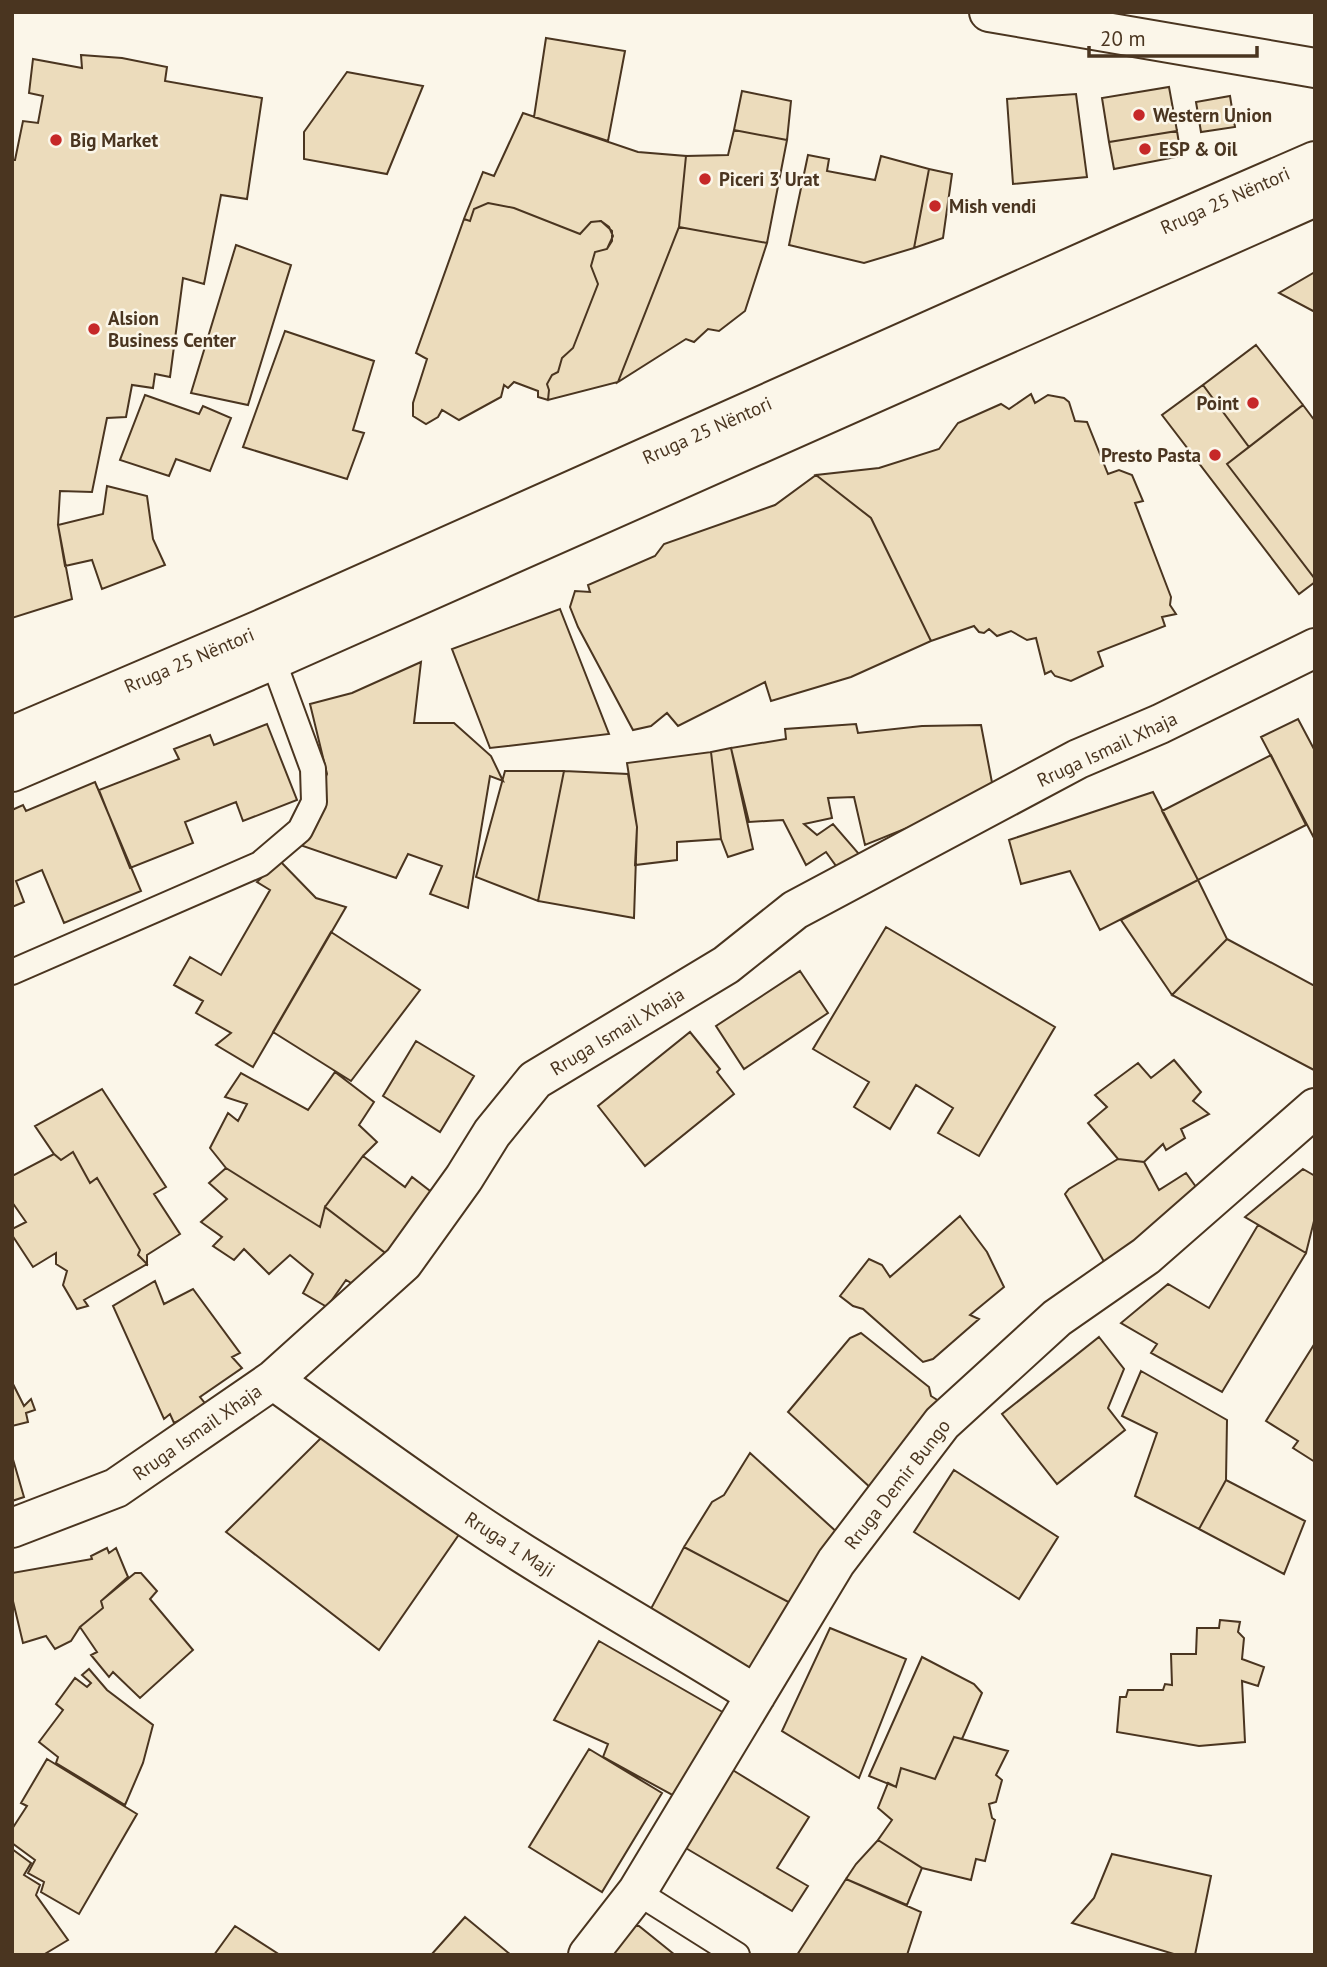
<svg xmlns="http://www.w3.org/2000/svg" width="1327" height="1967" font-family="'PT Sans',sans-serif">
	<rect width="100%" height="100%" fill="#fbf6e9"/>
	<path fill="#ecdcbc" stroke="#4a3520" stroke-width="2" d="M546,38L625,51L608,141L534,117Z
		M81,55L122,58L167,67L165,81L262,98L247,199L221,195L204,284L183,278L170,377L155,374L153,388L132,385L126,417L107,418L92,492L60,491L58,525L72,599L12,618V160H15L23,121L38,123L43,96L29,93L33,59L82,68Z
		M347,72L423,86L387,174L304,159V132Z
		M1169,87L1177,131L1109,142L1102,98Z
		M742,91L791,101L787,140L734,130Z
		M1076,94L1087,177L1013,184L1007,99Z
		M1230,96L1235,127L1201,132L1196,102Z
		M523,113L638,152L686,156L679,227L618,382L548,400L549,390L547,384L552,375L558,372L562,358L573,348L598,284L591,266L595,252L607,249L613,236L609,227L601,221L591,222L580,234L514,208L488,203L474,209L470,221L464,219L483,172L494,176Z
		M734,130L787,140L767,243L679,227L686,156L728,155Z
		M1177,131L1181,156L1114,169L1109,142Z
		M808,155L829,159L827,171L875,180L881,156L929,169L914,248L864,263L789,245Z
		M929,169L952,174L943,238L914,248Z
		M488,203L514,208L580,234L591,222L601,221L612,231V241L607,249L595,252L591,266L598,284L573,348L562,358L558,372L552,375L547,384L549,390L548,400L538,397V391L514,382L508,388L504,385L501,397L459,420L442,410L438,417L426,424L413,416V403L427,359L416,353L464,219L470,221L474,209Z
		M679,227L767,243L745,311L719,331L708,329L694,342L686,339L618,382Z
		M236,245L291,265L248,405L191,393Z
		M1315,272V312L1279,293Z
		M285,331L374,361L353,430L364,433L347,479L243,447Z
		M1256,345L1303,405L1249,447L1203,385Z
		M1203,385L1249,447L1227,464L1315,579V582L1299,594L1162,415Z
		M1031,394L1035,403L1048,395L1064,398L1069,402L1075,421L1087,422L1108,474L1119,470L1132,475L1143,501L1135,503L1171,597L1170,605L1176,614L1162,617L1165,626L1098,652L1103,666L1071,681L1055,676L1051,671L1045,674L1036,638L1027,640L1011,631L997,636L989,629L984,633L979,632L974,626L931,641L871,518L816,475L879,468L939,449L958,423L1001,404L1009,409Z
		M145,395L199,414L203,406L231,418L210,471L176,459L169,476L120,460Z
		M1303,405L1315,421V579L1227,464Z
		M816,475L871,518L931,641L851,677L771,701L765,682L678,726L667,713L651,726L633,730L578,627L570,607L575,591L590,592L588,585L655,556L664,544L775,505Z
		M107,486L147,496L153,539L165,565L102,589L92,560L65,566L58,525L103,514Z
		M560,609L609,734L490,748L452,649Z
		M421,662L414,723H454L491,756L503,781L490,776L468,908L430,894L442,866L408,854L396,878L297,844L327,774L310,704L352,693Z
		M1298,719L1315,751L1314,838L1261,737Z
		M267,724L297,800L243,821L236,802L185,822L193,843L130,868L99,790L179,759L174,749L210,735L214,745Z
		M856,724L858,733L922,726L981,725L994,793L865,845L854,797L828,798L832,818L804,824L817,835L833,824L859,854L839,870L826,852L806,865L783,820L749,822L731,748L786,739L785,729Z
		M731,748L753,849L728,857L721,839L711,752Z
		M711,752L721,839L677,842V860L635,865L637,827L627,763Z
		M1271,755L1306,825L1198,880L1162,811Z
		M505,771H564L538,901L476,877Z
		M564,771L628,774L637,827L634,918L538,901Z
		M95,782L141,891L64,923L42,870L16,881L24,902L12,907V810L23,805L26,811Z
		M1153,792L1198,880L1100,930L1070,871L1021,884L1009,840Z
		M279,860L316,898L346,907L253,1067L216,1045L231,1033L196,1013L203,1001L174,985L190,957L221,975L270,890L257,882Z
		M1198,880L1227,939L1172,995L1121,920Z
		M886,927L1055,1027L979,1156L938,1133L953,1108L916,1085L890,1129L854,1107L869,1082L813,1049Z
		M331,932L420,990L351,1081L273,1032Z
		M1227,939L1315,986L1314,1070L1172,995Z
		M800,971L828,1013L744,1069L716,1026Z
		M690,1032L720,1069L717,1072L734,1094L645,1166L598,1106Z
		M416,1041L474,1076L440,1132L383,1096Z
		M1174,1060L1201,1092L1193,1101L1209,1114L1181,1129L1185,1138L1166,1150L1163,1144L1144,1162L1118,1159L1088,1123L1107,1107L1095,1095L1138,1063L1151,1078Z
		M335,1072L374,1102L359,1125L377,1142L363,1156L325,1207L320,1227L226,1168L210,1148L228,1113L238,1121L247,1104L225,1097L241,1073L308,1110Z
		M102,1089L166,1187L154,1194L180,1234L147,1255V1264L138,1255L140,1250L97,1178L90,1183L73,1152L61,1160L54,1154L35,1126Z
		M73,1152L90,1183L97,1178L140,1250L138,1255L147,1264L84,1300L88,1306L77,1309L63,1285L67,1271L56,1264V1253L33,1267L12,1235V1229L26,1222L12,1202V1176L54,1154L61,1160Z
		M363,1156L405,1187L412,1177L434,1194L388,1255L325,1207Z
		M1118,1159L1144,1162L1159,1190L1186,1173L1199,1191L1106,1265L1065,1194L1069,1189Z
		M226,1168L320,1227L325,1207L388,1255L358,1287L346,1280L327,1307L303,1293L313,1274L290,1255L269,1274L244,1249L234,1260L213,1246L222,1237L201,1222L227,1199L209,1183Z
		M1303,1169L1315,1176V1217L1306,1253L1245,1217Z
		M960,1216L987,1252L1004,1287L970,1315L979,1319L933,1359L923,1362L863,1309L853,1306L840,1296L869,1259L882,1265L890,1277Z
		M1258,1225L1306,1253L1222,1392L1151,1353L1157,1344L1121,1323L1168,1284L1209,1308Z
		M155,1281L164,1304L193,1289L240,1353L232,1357L242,1368L200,1397L208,1407L174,1423L170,1414L164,1419L113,1306Z
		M861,1333L929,1387L931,1396L942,1403L873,1490L788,1412L850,1338Z
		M1099,1337L1124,1369L1108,1408L1125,1430L1057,1484L1002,1414Z
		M1315,1343V1462L1293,1448L1298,1441L1266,1421Z
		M1141,1371L1227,1420L1226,1480L1199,1529L1135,1496L1157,1433L1122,1416Z
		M12,1382L24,1406L31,1399L35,1410L26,1413L28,1422L12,1426Z
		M323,1436L460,1533L379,1650L226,1532Z
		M750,1453L840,1535L798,1607L684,1547L712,1502L724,1495Z
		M12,1456L24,1497L12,1501Z
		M954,1470L1058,1537L1019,1599L914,1532Z
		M1226,1480L1305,1521L1284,1574L1199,1529Z
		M684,1547L798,1607L752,1672L646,1618Z
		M107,1548L109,1553L116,1548L128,1577L101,1601L103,1608L80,1627L71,1641L55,1649L46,1636L23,1643L12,1597V1573L92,1559L91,1556Z
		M135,1573H141L157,1591L150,1599L193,1650L140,1698L113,1672L109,1677L91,1655L97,1652L80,1627L103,1608L101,1601Z
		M1220,1620L1240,1622L1238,1632L1244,1638L1242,1659L1264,1667L1258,1686L1242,1681L1245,1742L1199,1746L1117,1732L1120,1697H1126L1128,1690H1163L1165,1684L1172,1685L1171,1654H1196L1197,1628H1219Z
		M830,1628L906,1659L859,1778L782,1731Z
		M599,1641L726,1714L676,1797L603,1757L608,1744L554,1720Z
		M922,1657L974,1684L982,1693L962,1739L954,1737L935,1779L901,1768L896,1787L869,1776Z
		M89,1669L107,1690L153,1725L143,1763L125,1805L56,1763L58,1757L39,1742L63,1710L56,1704L75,1678L87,1687L91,1683L82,1675Z
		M954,1737L1008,1751L996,1775L1002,1780L996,1802L989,1804L992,1818L995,1820L985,1861L976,1859L971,1880L922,1868L878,1840L892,1820L878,1808L888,1783L896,1787L901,1768L935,1779Z
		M589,1749L662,1793L602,1892L529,1847Z
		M47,1759L137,1814L79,1914L41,1892L44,1882L28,1873L35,1860L12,1843V1829L27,1806L21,1803Z
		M731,1769L809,1817L777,1868L808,1886L792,1911L684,1847Z
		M878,1840L922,1868L907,1905L846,1879L856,1864Z
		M12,1849L31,1863L24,1875L40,1885L36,1895L68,1940L43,1955H12Z
		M1112,1854L1211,1876L1195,1955H1177L1072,1923L1094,1898Z
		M846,1879L921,1912L907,1955H797Z
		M465,1917L511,1955H431Z
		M235,1926L280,1955H214Z
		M631,1926H639L675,1955H607Z"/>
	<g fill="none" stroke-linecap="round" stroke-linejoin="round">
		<defs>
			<path id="lane" d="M12,972L260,864L300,830L314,802L313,769L273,660
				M637,1892L737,1955"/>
			<path id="street" d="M273,1380C362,1443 450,1509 543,1566C614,1610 686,1651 756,1695
				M12,1528L116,1488L273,1380L403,1263L464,1178L492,1133L535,1080L726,965L795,910L1078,759L1160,724L1315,648
				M588,1955L637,1892L836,1562L942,1423L1057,1318L1146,1256L1315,1108"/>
			<path id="secondary" d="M12,736L262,629L1126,243L1315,161
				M12,772L273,660L1315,197"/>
			<path id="primary" d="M989,12L1315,68"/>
		</defs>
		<use href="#lane" stroke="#4a3520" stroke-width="28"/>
		<use href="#street" stroke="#4a3520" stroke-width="42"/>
		<use href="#secondary" stroke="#4a3520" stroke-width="42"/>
		<use href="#primary" stroke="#4a3520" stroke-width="42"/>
		<use href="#lane" stroke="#fbf6e9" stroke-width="24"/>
		<use href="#street" stroke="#fbf6e9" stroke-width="38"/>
		<use href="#secondary" stroke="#fbf6e9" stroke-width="38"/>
		<use href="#primary" stroke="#fbf6e9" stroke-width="38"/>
	</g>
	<g fill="#c62828" stroke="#fbf6e9" stroke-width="2.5">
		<circle cx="1139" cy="115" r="7"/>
		<circle cx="56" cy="140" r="7"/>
		<circle cx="1145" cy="149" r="7"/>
		<circle cx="705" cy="179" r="7"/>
		<circle cx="935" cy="206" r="7"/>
		<circle cx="94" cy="329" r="7"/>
		<circle cx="1253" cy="403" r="7"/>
		<circle cx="1215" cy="455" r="7"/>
	</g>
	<g text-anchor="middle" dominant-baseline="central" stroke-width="5" stroke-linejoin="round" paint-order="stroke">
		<g font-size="19" font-weight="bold" fill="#4a3520" stroke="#fbf6e9" text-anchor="start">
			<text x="1153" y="115">Western Union</text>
			<text x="70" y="140">Big Market</text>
			<text x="1159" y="149">ESP &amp; Oil</text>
			<text x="719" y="179">Piceri 3 Urat</text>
			<text x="949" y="206">Mish vendi</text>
			<text x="108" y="318">Alsion<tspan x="108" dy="22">Business Center</tspan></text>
			<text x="1239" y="403" text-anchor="end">Point</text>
			<text x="1201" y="455" text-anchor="end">Presto Pasta</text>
		</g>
		<g font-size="19" fill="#4a3520" stroke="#fbf6e9">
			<text transform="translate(1225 200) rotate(-24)">Rruga 25 Nëntori</text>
			<text transform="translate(707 430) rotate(-24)">Rruga 25 Nëntori</text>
			<text transform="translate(189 660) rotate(-23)">Rruga 25 Nëntori</text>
			<text transform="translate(1107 749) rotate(-25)">Rruga Ismail Xhaja</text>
			<text transform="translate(617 1031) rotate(-31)">Rruga Ismail Xhaja</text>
			<text transform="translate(197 1432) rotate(-35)">Rruga Ismail Xhaja</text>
			<text transform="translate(897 1484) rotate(-52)">Rruga Demir Bungo</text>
			<text transform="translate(510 1544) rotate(33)">Rruga 1 Maji</text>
		</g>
	</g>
	<rect width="1327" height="1967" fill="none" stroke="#4a3520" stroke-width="28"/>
	<path d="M1089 46v10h168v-10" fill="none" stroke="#4a3520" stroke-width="3.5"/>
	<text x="1100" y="46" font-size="21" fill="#4a3520" stroke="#fbf6e9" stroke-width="5" paint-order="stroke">20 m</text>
</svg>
